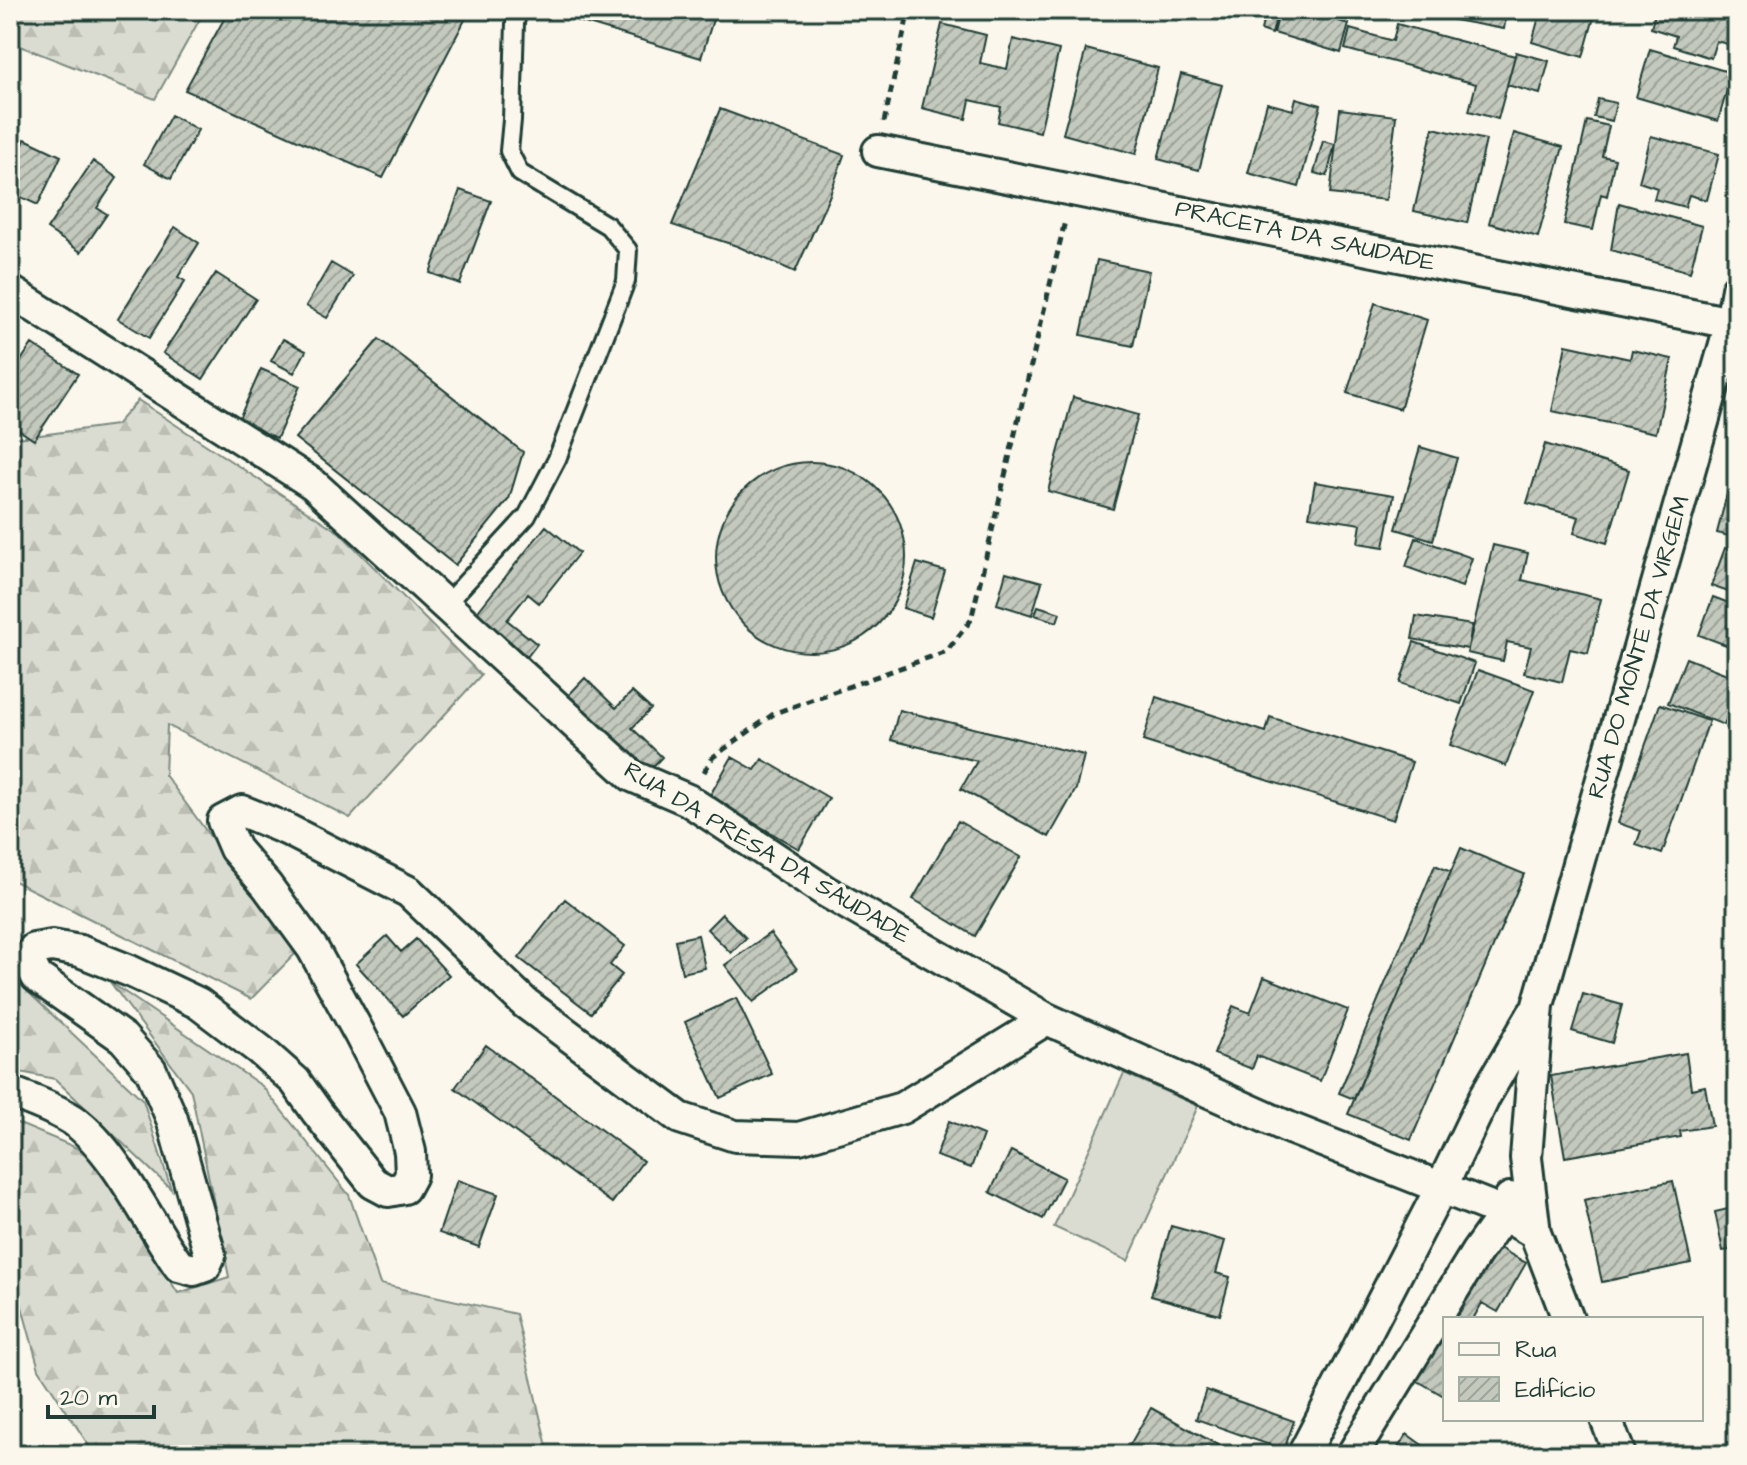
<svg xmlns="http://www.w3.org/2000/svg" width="1747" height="1465" font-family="'Architects Daughter',sans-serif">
	<defs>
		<pattern id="forest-firs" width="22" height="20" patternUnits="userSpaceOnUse" patternTransform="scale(2)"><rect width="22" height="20" fill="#dbdcd1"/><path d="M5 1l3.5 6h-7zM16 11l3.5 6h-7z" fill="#bcbeb4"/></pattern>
		<pattern id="building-hatch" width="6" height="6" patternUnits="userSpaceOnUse" patternTransform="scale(2)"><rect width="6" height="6" fill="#c4c9be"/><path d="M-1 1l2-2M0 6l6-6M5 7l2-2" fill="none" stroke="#9fa49b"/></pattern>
	</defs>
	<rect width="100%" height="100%" fill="#fbf7ec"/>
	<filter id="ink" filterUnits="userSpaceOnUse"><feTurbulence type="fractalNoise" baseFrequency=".0125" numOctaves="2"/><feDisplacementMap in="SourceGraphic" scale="16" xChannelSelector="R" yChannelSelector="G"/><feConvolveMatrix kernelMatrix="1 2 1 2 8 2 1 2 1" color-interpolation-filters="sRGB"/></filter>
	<g filter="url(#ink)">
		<path fill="#dbdcd1" stroke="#7d8c82" stroke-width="2" d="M1124,1073L1198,1106L1128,1261L1054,1227Z"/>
		<path fill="url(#forest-firs)" stroke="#7d8c82" stroke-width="2" d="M10,10H205L155,99L10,42Z
			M138,400L340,533L481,675L350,818L167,725L165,775L296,953L251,999L12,880L10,887V439L116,425Z
			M10,975L143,1100L171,1189L55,1079L10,1070Z
			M110,982L262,1086L349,1195L380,1284L516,1314L549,1455H95L39,1369L10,1263V1120L89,1153L178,1293L229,1277L191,1091Z"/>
		<path fill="url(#building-hatch)" stroke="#1f3d34" stroke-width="2" d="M229,10H470L383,178L185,90Z
			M542,10H716L701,58Z
			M1266,10H1278L1272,34L1261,30Z
			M1280,10H1300L1349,24L1341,53L1274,33Z
			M1455,10H1507L1504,29L1454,20Z
			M1541,10H1596L1583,57L1532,42Z
			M1656,10H1737V26L1731,45L1716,41L1711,58L1673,46L1676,36L1651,28Z
			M942,24L986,35L980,63L1007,69L1013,39L1059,50L1040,132L998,122L1001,107L970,100L966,119L922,108Z
			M1397,24L1515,56L1498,119L1469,111L1476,84L1345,49L1350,29L1393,41Z
			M1086,49L1158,68L1136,154L1063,134Z
			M1650,49L1732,73L1718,121L1636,97Z
			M1516,52L1549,61L1540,94L1507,85Z
			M1181,74L1222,85L1199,170L1158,159Z
			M1296,98L1321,105L1299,187L1248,173L1267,103L1293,110Z
			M1598,99L1616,103L1612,121L1594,117Z
			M720,109L844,155L829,197L795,272L737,246L672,225Z
			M1340,109L1396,116L1386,200L1330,194Z
			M171,115L198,130L171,179L144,164Z
			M1587,121L1609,126L1602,156L1615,159L1607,196L1601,194L1593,230L1564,224Z
			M1433,128L1486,140L1467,223L1414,211Z
			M1514,133L1563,147L1538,237L1489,223Z
			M1651,136L1719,154L1707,200L1689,195L1685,207L1654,199L1657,188L1639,182Z
			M25,139L61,156L38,205L10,192V171Z
			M1323,141L1335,144L1327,176L1314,173Z
			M93,161L117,178L97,208L107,214L81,252L47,229Z
			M460,190L491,201L460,284L430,273Z
			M1619,203L1702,226L1690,272L1611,250Z
			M175,227L199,243L178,277L185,281L149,338L118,319Z
			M1097,260L1149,271L1133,346L1081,335Z
			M331,263L353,276L327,318L306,306Z
			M216,273L256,299L203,379L163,353Z
			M1375,303L1427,320L1400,409L1347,393Z
			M283,339L306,351L294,373L271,361Z
			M379,339L523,452L509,499L455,565L295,438Z
			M32,344L78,374L34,440L10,424V377Z
			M1566,345L1630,359L1632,350L1672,359L1656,433L1552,411Z
			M261,369L300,386L277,438L238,421Z
			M1073,397L1138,415L1113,509L1048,491Z
			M1545,444L1629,470L1607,543L1574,533L1579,517L1527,503Z
			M1420,447L1457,458L1433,540L1396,529Z
			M716 557a95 95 0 1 1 190 0a95 95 0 1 1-190 0Z
			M1315,482L1394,495L1384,547L1358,543L1361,524L1309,516Z
			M1728,490L1737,492V538L1717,533Z
			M546,526L579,553L539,603L528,594L507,620L537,644L527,657L475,615Z
			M1416,538L1472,558L1462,587L1406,567Z
			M1493,545L1528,553L1522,580L1601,599L1588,653L1570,649L1562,682L1524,673L1531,647L1507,642L1503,661L1467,653Z
			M1725,548L1737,552V595L1711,586Z
			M917,563L945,571L931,617L903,608Z
			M1006,572L1042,582L1032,615L997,604Z
			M1713,597L1737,606V649L1699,635Z
			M1038,606L1060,613L1057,622L1035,615Z
			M1416,616L1472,625L1468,649L1412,639Z
			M1414,642L1475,663L1461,704L1400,683Z
			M1686,658L1737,678V691L1724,725L1668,703Z
			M1478,670L1534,690L1506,766L1450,745Z
			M585,678L616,708L632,692L651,709L632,728L662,757L643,777L563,701Z
			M1156,697L1266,732L1270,717L1412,762L1393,820L1143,741Z
			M1660,704L1709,721L1662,854L1636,845L1641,831L1618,823Z
			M899,710L1084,755L1076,789L1049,837L961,789L977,761L891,740Z
			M732,757L755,770L762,759L829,798L799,849L709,797Z
			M958,821L1021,857L975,936L913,899Z
			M1461,848L1524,874L1411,1140L1348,1114Z
			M1435,865L1451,872L1354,1099L1339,1093Z
			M565,899L625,946L610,965L622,975L591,1013L519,958Z
			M722,914L746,938L731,953L707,929Z
			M770,933L797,969L753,1002L725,965Z
			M698,935L705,968L682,973L675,940Z
			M387,936L401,952L416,939L449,975L403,1016L356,964Z
			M1264,977L1348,1010L1320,1081L1257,1056L1252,1069L1214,1054L1233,1006L1250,1013Z
			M1583,994L1622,1005L1612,1043L1572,1031Z
			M736,998L772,1074L720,1098L685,1022Z
			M486,1045L643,1161L612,1203L455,1088Z
			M1686,1053L1691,1089L1705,1086L1712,1126L1680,1131L1681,1137L1565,1157L1551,1076Z
			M949,1121L983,1135L971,1168L936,1156Z
			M1011,1151L1064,1178L1043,1219L990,1192Z
			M457,1180L498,1194L479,1247L439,1233Z
			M1673,1181L1691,1263L1602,1282L1584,1200Z
			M1737,1207V1249L1723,1251L1715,1212Z
			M1171,1226L1225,1241L1216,1273L1230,1277L1220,1315L1151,1296Z
			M1492,1244L1526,1263L1498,1312L1482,1303L1473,1319H1450Z
			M1445,1329V1395L1444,1396L1416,1380Z
			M1206,1390L1294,1421L1284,1450L1196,1419Z
			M1151,1408L1236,1455H1124Z
			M1407,1434L1436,1455H1393Z"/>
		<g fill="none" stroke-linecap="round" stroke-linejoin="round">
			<defs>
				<path id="service" d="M446,604L527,516L557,459L626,281L628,250L608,226L520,173L509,151L512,120L515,23L518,10"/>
				<path id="minor" d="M878,151L1731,323
					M10,291L313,484L632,776L688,800L825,891L1047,1019L1292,1129L1488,1206L1535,1233
					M10,1092C31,1100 54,1108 73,1120C116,1151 148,1222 179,1266L194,1270L205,1266L210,1255L172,1119L151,1070L123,1038L37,977L28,959L34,949L52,946L80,951L130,971L198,1003L260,1050L295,1081L317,1112L373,1183L388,1191L404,1188L411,1175L410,1152L400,1112L359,1033L313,949L267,886L235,849L223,821L242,811L286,829L409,892L525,1003L680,1118L735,1136L799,1138L902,1108L1047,1019
					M1568,1319L1535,1233L1526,1158L1538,1005L1731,323L1737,289
					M1606,1419L1620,1455
					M1303,1455L1441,1188L1485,1096L1533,1014
					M1352,1455L1476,1253L1503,1215L1510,1198"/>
			</defs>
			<use href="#service" stroke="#1f3d34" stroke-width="22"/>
			<use href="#minor" stroke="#1f3d34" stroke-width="36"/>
			<path stroke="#1f3d34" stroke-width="5" stroke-dasharray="8 6" stroke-linecap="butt" d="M884,122L909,10
				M704,772L713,757L775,713L947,651L971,620L1065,221"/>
			<use href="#service" stroke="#fbf7ec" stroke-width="16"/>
			<use href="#minor" stroke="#fbf7ec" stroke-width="30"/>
		</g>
	</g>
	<g text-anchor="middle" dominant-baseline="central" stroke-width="7" stroke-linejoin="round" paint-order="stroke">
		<g font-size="24" fill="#1f3d34" stroke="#fbf7ec">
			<text transform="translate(1305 236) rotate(12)">PRACETA DA SAUDADE</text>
			<text transform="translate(1639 647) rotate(-74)">RUA DO MONTE DA VIRGEM</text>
			<text transform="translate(767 853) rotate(31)">RUA DA PRESA DA SAUDADE</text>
		</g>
	</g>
	<rect width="1747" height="1465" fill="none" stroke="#fbf7ec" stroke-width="40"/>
	<rect x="20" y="20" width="1707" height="1425" fill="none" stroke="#1f3d34" stroke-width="3" filter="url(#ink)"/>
	<rect x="1443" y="1317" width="260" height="104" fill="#fbf7ec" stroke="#a3ada2" stroke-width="2"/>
	<rect x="1459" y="1343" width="40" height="12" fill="#fbf7ec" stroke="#a3ada2" stroke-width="2"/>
	<text x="1515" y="1357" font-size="24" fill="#1f3d34">Rua</text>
	<rect x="1459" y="1377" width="40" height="24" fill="url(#building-hatch)" stroke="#a3ada2" stroke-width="2"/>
	<text x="1515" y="1397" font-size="24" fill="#1f3d34">Edifício</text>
	<path d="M48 1405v12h106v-12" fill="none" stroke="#1f3d34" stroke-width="4"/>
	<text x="60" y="1405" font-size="24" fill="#1f3d34" stroke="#fbf7ec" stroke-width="6" paint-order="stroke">20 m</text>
</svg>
